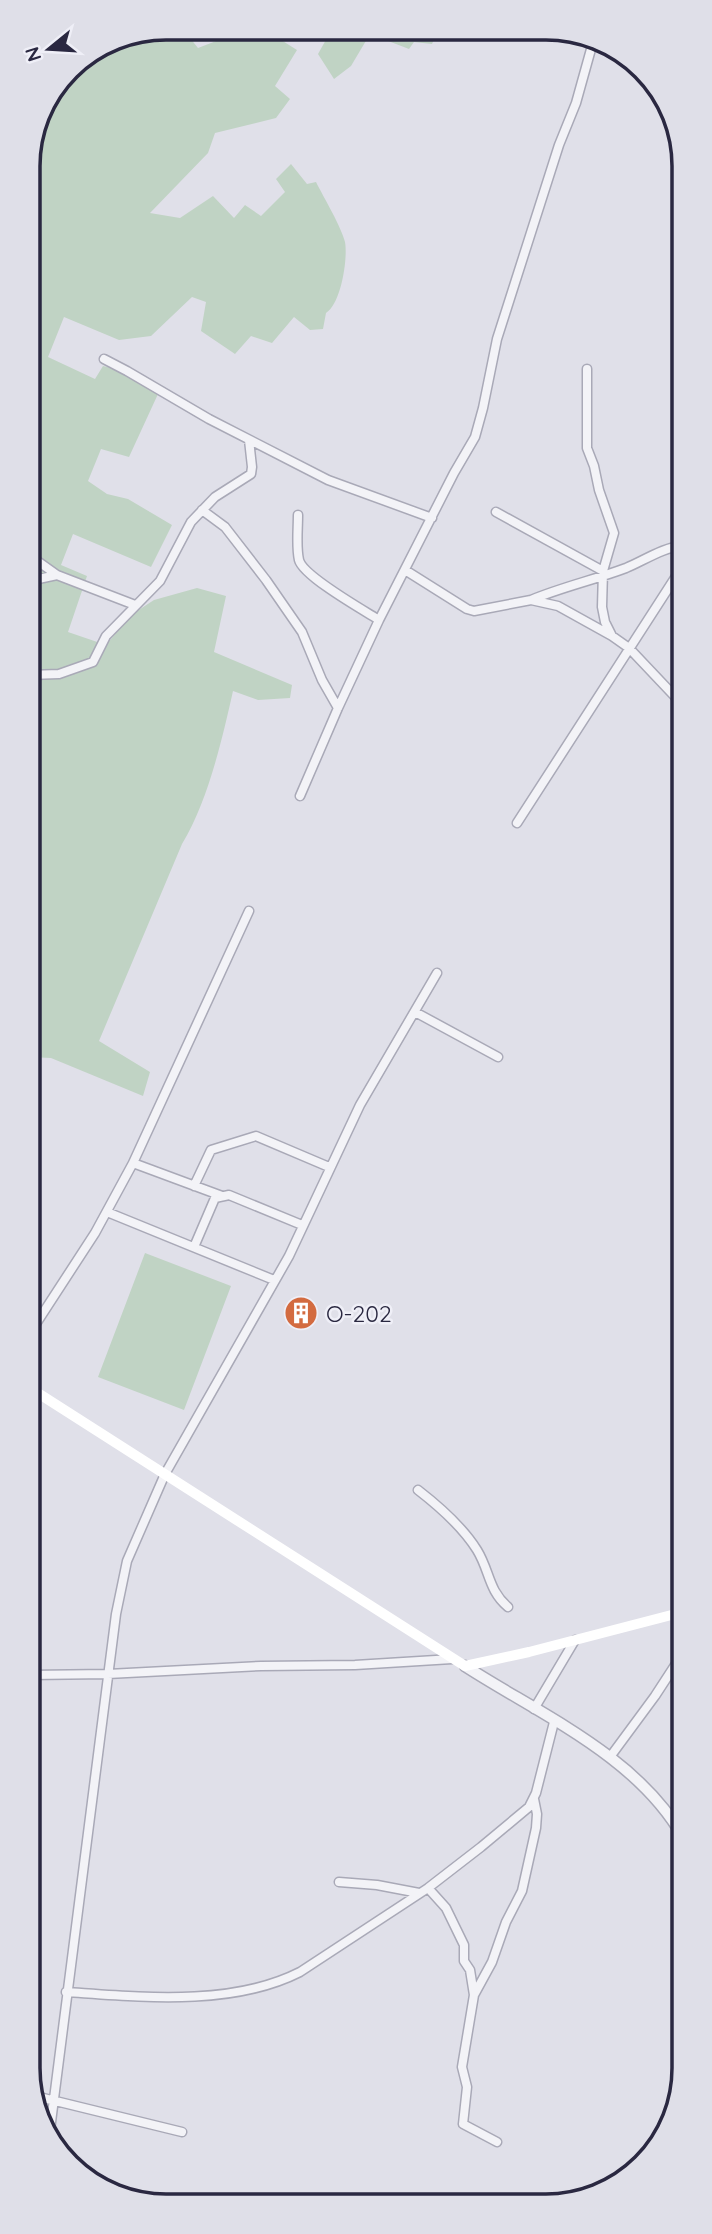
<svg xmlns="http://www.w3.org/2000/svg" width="712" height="2234" font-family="Quicksand,sans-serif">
	<rect width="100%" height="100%" fill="#e0e0e9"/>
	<path fill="#c0d3c4" d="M167,28H182L198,48L237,33H270L297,50L275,86L290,99L276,118L215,133L208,153L150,213L180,218L213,196L234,218L245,205L261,216L285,192L276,179L291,164L307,184L316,182C324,198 341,226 345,242C348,259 341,304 326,313L323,329L310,330L294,317L272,343L251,336L235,354L201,331L206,302L192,297L151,336L119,340L64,317L48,357L95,379L103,366L128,372L158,394L129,457L101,449L88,481L107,494L128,499L172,525L151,567L73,534L61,565L87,576L68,632L106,645L131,615L154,600L197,588L226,596L214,652L292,685L290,698L258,700L233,691C222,740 208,801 182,844L99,1041L150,1072L143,1096L51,1058L29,1057L28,157L42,105L75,63L114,38Z
		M332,29L438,30L432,44L414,42L409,49L370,34L351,66L334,79L318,54Z
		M145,1253L231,1286L184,1410L98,1377Z"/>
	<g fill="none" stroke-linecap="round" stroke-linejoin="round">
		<defs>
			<path id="minor" d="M104,359L127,371L209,419L328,480L432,518
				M587,369V448L594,466L599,490L614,533L603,571L602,607L605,622L612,636
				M202,510L225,527L266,580L302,632L322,680L338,708
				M496,512L603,571
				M298,515C298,529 296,547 299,560C303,576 363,610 379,620
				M29,555L57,575L135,605
				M405,570L467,609L474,611L531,600L558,606L612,636L629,648L682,704
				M29,581L57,575
				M531,600C562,587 594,580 626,568C643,561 664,547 682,546
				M29,675L59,674L93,662L106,636L160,581L191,522L215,497L251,474L252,467L249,440
				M300,796L338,708L379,620L454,473L475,437L483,408L497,339L559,145L576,103L593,42
				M517,823L682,567
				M415,1012L498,1057
				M133,1163L222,1196
				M194,1186L211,1150L256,1136L329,1167
				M107,1212L274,1280
				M194,1247L215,1198L229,1195L302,1225
				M30,1333L95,1233L133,1163L249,911
				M418,1490C440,1507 462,1526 477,1550C490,1571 488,1590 508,1607
				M30,1675L108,1674L261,1666L355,1665L452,1659
				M534,1709L575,1640
				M610,1757L655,1696L683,1653
				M339,1882L377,1885L419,1893
				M428,1888L446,1908L464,1945V1961L470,1970L474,1995L462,2067L467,2087L463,2124L497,2142
				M66,1992C140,1997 231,2007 300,1972L428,1888L481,1847L529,1807L536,1793L554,1722
				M474,1995L492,1962L506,1922L522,1891L536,1828L537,1814L534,1799
				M31,2095L182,2132
				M50,2130L116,1614L127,1561L165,1474L289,1256L360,1105L437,973"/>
			<path id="tertiary" d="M465,1666C541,1715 637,1756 683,1837"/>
		</defs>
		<use href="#minor" stroke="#a9a9b7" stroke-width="11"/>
		<use href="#tertiary" stroke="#a9a9b7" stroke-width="13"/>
		<use href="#minor" stroke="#f3f3f7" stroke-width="8"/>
		<use href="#tertiary" stroke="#f3f3f7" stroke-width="10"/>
		<path stroke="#fff" stroke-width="10" d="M30,1388L465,1666L529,1652L683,1612"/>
	</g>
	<defs>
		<symbol id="building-disc" viewBox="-11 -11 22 22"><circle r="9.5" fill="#d36b40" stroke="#efeff7"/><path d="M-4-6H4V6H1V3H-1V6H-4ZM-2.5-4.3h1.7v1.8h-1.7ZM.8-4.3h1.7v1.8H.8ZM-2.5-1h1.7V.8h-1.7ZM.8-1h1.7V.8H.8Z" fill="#fff"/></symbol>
	</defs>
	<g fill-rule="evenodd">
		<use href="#building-disc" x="282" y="1294" width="38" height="38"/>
	</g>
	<g text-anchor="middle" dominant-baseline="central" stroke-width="5" stroke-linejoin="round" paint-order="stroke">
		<g font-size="23" fill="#2a2841" stroke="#efeff7" text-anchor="start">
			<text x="326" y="1313">O-202</text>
		</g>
	</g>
	<path d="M0 0H712V2234H0ZM166 40H546A126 126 0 0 1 672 166V2068A126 126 0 0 1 546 2194H166A126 126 0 0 1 40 2068V166A126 126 0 0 1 166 40Z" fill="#dfdfe8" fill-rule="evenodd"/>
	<path fill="none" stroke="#2a2841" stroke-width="3.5" d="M166 40H546A126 126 0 0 1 672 166V2068A126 126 0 0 1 546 2194H166A126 126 0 0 1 40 2068V166A126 126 0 0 1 166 40Z"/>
	<g transform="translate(49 49) rotate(252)" stroke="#efeff7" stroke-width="5" paint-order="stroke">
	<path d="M0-5L12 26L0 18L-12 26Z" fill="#2a2841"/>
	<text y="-10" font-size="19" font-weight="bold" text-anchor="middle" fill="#2a2841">N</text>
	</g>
</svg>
